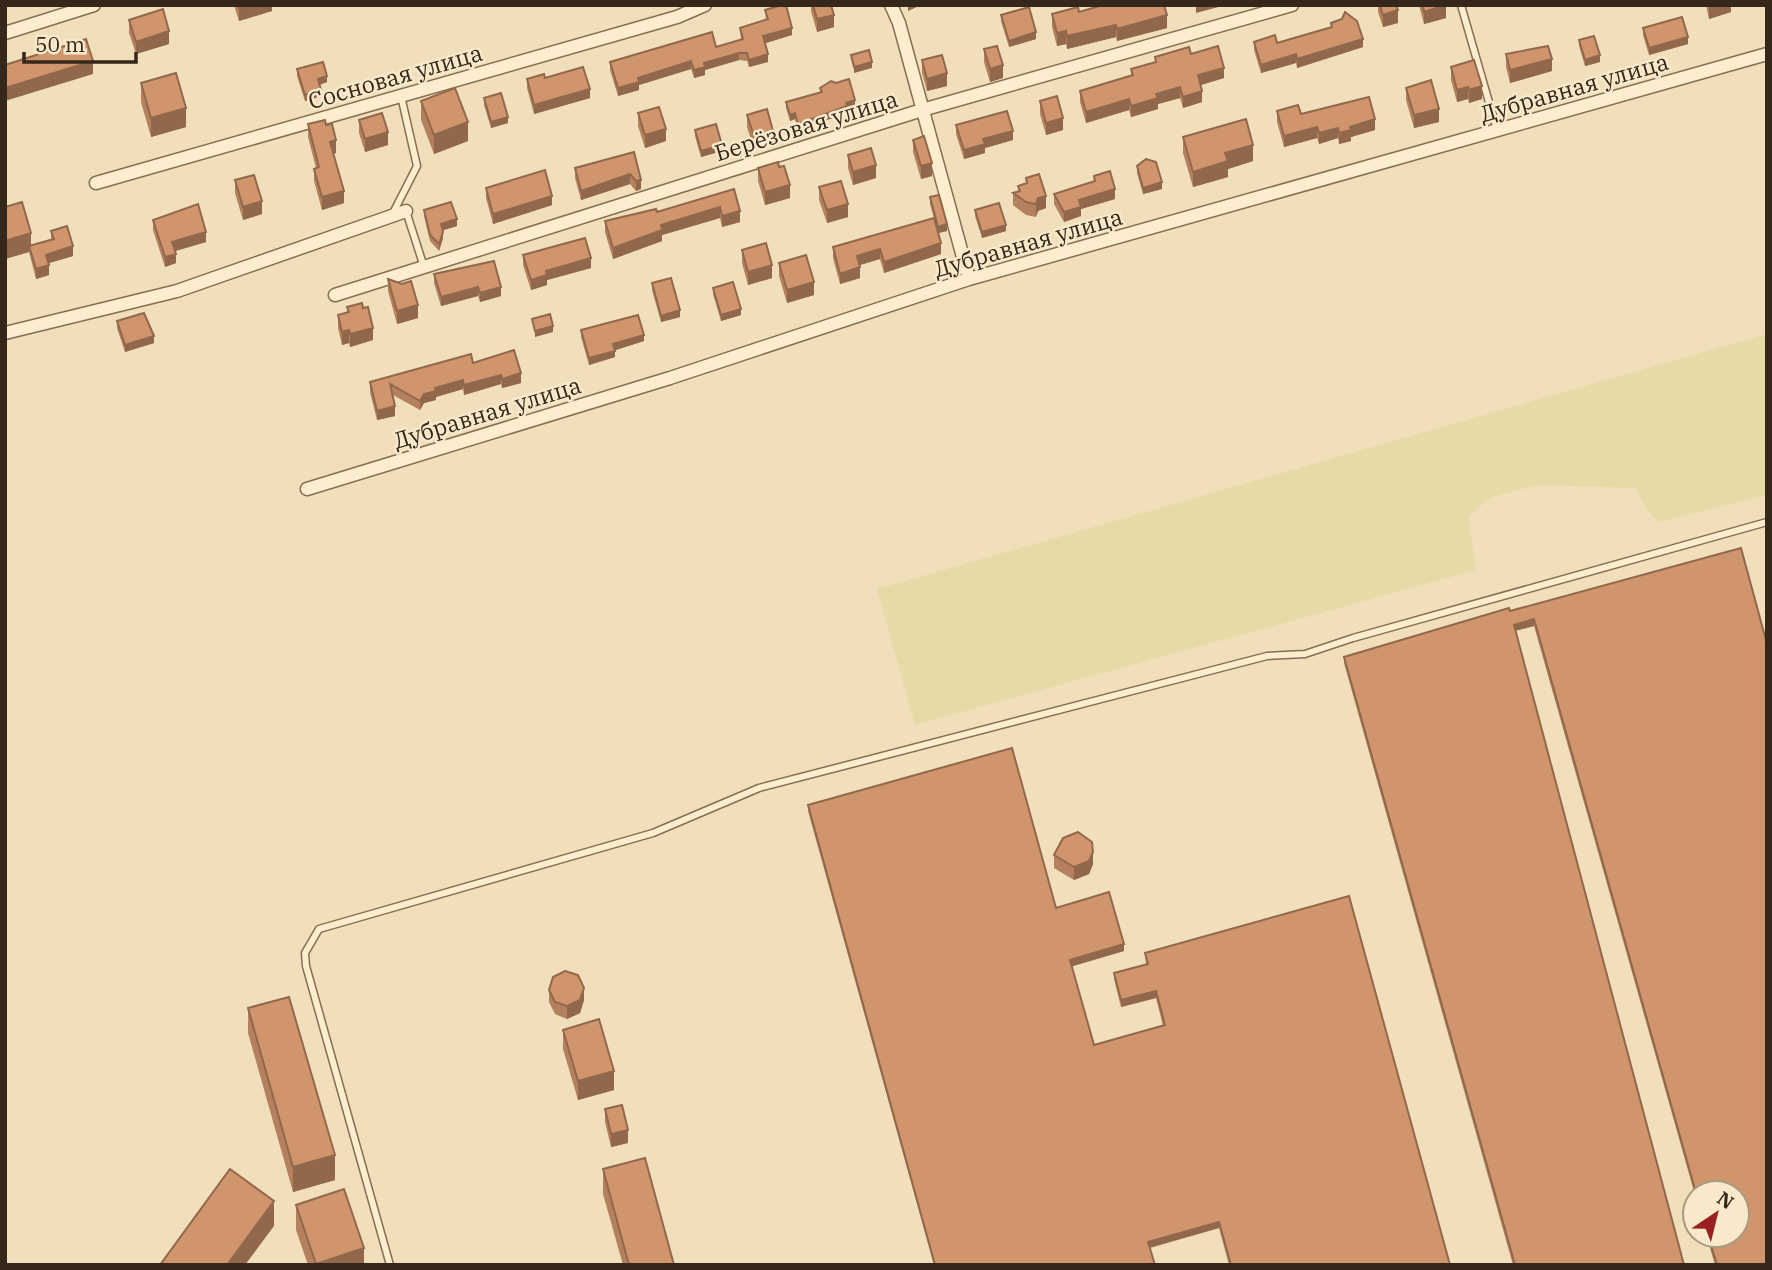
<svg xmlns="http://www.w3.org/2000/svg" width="1772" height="1270" font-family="'IBM Plex Serif',serif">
	<rect width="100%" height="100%" fill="#f0dfba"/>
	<path fill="#e6dba7" d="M1767,334V495L1659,522L1648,511L1635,488L1537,485L1492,497L1468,516L1476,570L915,725L877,589Z"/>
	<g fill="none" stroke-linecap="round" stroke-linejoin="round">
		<defs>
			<path id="lane" d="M1461,5L1497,130
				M406,211L424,267
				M393,213L417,166L401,96
				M390,1265L306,966L305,953L319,929L653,833L759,788L1267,656L1305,654L1353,638L1767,522"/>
			<path id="street" d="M891,5L899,23L969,279
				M5,33L94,5
				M96,183L677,17L705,5
				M335,295L922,110L1292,5
				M5,333L177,291L406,211
				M307,489L670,378L969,279L1767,54"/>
		</defs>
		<use href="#lane" stroke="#876e53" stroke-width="9"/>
		<use href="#street" stroke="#876e53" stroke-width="15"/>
		<use href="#lane" stroke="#fbedcd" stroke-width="6"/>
		<use href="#street" stroke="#fbedcd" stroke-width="12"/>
	</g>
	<path fill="#b4805e" d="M234,5H272V11L239,21Z
		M811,5H831L834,27L817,32L811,11Z
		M1378,5H1396L1398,23L1383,27L1378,12Z
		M1419,5H1446V18L1424,24Z
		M1706,5H1731V12L1709,19Z
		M765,10L792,35L765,43L768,62L749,67L747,61L739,60L705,70V75L694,78L691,69L639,85V90L618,96L610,70V62L716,47L741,40L740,28L766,20Z
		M1079,12L1167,28L1117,41L1116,37L1067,49L1066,44L1057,46L1052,27V14Z
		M1001,15L1036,39L1009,47L1001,21Z
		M129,20L169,44L136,54L129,33Z
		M1331,23L1363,47L1297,68L1296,63L1261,73L1254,50V42L1277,43L1331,27Z
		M1643,28L1688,44L1649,55L1643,35Z
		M1579,40L1600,62L1585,66L1579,46Z
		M984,49L1003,78L990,82L984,62Z
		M1191,54L1224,78L1200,85L1202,102L1183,108L1180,98L1158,104V109L1131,117L1129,110L1086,123L1080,102V91L1131,76V69L1155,62V57Z
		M1506,54L1552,71L1510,83L1506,67Z
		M922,60L947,86L927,91L922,73Z
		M1451,67L1482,99L1469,103L1468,99L1457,102L1451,80Z
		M297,69L327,82L320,85L321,96L305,101L297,76Z
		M545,78L590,98L534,114L527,88V79Z
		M141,83L186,127L151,137L141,102Z
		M820,88L855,106L847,109V113L798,130L795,119L790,121L786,108V102L820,92Z
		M1406,88L1439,122L1414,128L1406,100Z
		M484,98L508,123L491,128L484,105Z
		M421,101L468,141L434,154L421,120Z
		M1040,101L1063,130L1046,135L1040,114Z
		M1277,111L1301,114L1375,130L1351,137V141L1339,144L1338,138L1319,144L1317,138L1284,147L1277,122Z
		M638,113L666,141L645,148L638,126Z
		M747,115L773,144L754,149L747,127Z
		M359,120L388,145L365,152L359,133Z
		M308,124L336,153L333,154L344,203L322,210L314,181V169L316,168L308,137Z
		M956,125L1013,140L985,148V153L964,159L956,134Z
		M695,130L722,151L701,157L695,136Z
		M1183,137L1253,161L1228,169V177L1193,187L1183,153Z
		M913,140L932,176L921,179L913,152Z
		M634,152L641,189L636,191L630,184L581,200L575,178V168Z
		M848,155L876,178L853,185L848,168Z
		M1137,166L1162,189L1143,194L1137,173Z
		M779,167L790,198L765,205L758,181V168Z
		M1094,176L1115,199L1081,209V216L1064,222L1054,204V194L1094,181Z
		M1026,178L1046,208L1038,211L1036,217L1026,215L1013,205V193L1018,191V186L1026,183Z
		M235,180L262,214L243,220L235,193Z
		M819,187L848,217L827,223L819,200Z
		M486,188L552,205L493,224L486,198Z
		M734,189L740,222L722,227L720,218L662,235V241L613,259L605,232V221L657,212Z
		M930,197L947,231L938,233L930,204Z
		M5,207L31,245L51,239V231L73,256L49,263V275L36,279L29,252L5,259Z
		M424,210L457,226L442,230L443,238L439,251L430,241L424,216Z
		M975,210L1006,231L982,238L975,216Z
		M153,220L206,242L175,251L176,263L165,267L153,230Z
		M833,247L941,254L884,273L880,259L859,265L860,278L840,284L833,258Z
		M742,250L772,278L748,285L742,263Z
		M523,255L591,268L547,280V285L531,290L523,265Z
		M779,263L814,295L787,303L779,276Z
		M434,274L501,296L480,302L478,296L441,306L434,283Z
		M388,279L418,318L397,324L388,291Z
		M652,283L680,317L661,322L652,290Z
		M713,288L741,315L721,321L713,294Z
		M347,307L373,340L350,347L349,343L342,345L338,328V315L347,312Z
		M117,321L154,343L125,352L117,328Z
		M581,330L644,341L614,350L615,357L589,365L581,337Z
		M473,363L521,383L502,388L501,384L464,395L463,389L436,397V400L424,403L420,410L393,395L395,416L377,420L370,392V382Z
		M1510,611L1767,644V1265H1715L1706,1235H1737V1193H1695V1195L1534,626L1515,631L1684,1265H1513L1344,663V657Z
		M808,805L1056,908L1124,951L1072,966L1094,1045L1163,1026L1156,998L1121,1007L1114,979V973L1146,964L1145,953L1450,1265H1229L1219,1228L1150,1248L1155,1265H934L808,811Z
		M1054,855L1093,864L1089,874L1074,880L1054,868Z
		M549,990L584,1000L580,1013L567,1019L555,1014L549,1002Z
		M248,1008L335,1180L293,1192L248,1033Z
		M563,1030L614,1090L578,1100L563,1049Z
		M605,1109L628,1143L611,1147L605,1122Z
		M603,1169L674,1265H623L603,1194Z
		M296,1205L364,1265H308L296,1230Z"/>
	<path fill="#92684c" d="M249,5H272V11L239,21V8Z
		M908,5H921L908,11Z
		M1196,5H1226L1196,13Z
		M1446,5V18L1424,24V12Z
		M1712,5H1731V12L1709,19V6Z
		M1398,10V23L1383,27V15Z
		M834,15V27L817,32V19Z
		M1167,15V28L1117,41V29Z
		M1116,25V37L1067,49V36Z
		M792,28V35L763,44V36Z
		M169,31V44L136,54V42Z
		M1066,31V44L1057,46V33Z
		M1036,32V39L1009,47V41Z
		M1688,37V44L1649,55V48Z
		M1363,39V47L1297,68V59Z
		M739,53V60L705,70V75L694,78V70L704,63Z
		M768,54V62L749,67V60Z
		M1296,54V63L1261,73V65Z
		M1600,55V62L1585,66V60Z
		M1552,59V71L1510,83V70Z
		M93,61V74L5,101V88Z
		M691,61V69L639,85V90L618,96V88L638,78Z
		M872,62V68L854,73V67Z
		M1003,65V78L990,82V69Z
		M1224,68V78L1198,86V75Z
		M947,73V86L927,91V79Z
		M327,76V82L318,85V79Z
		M1482,86V99L1469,103V90Z
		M1180,87V98L1158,104V109L1131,117V106L1156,94Z
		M1468,87V99L1457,102V90Z
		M590,89V98L534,114V105Z
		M321,90V96L305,101V95Z
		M1202,91V102L1183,108V97Z
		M1129,99V110L1086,123V112Z
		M855,100V106L847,109V113L798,130V124Z
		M186,108V127L151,137V118Z
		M1439,109V122L1414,128V115Z
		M795,113V119L790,121V115Z
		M508,117V123L491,128V122Z
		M1063,118V130L1046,135V123Z
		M1375,119V130L1351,137V141L1339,144V133L1350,127Z
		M468,122V141L434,154V135Z
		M1317,127V138L1284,147V136Z
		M1338,128V138L1319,144V133Z
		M666,129V141L645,148V135Z
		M773,131V144L754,149V136Z
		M1013,131V140L985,148V153L964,159V150L983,139Z
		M388,132V145L365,152V139Z
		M336,140V153L330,154V142Z
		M722,145V151L701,157V151Z
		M1253,145V161L1228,169V177L1193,187V172L1225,153Z
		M932,163V176L921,179V166Z
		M876,165V178L853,185V172Z
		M630,174V184L581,200V191Z
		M641,180V189L636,191V181Z
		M1162,182V189L1143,194V188Z
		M790,185V198L765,205V192Z
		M1115,189V199L1081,209V216L1064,222V212L1079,200Z
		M344,191V203L322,210V197Z
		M552,196V205L493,224V214Z
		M1046,196V208L1038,211L1036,217V204L1038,198Z
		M262,201V214L243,220V207Z
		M848,204V217L827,223V210Z
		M720,207V218L662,235V241L613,259V248L661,225Z
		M740,211V222L722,227V216Z
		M457,219V226L441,231V224Z
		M947,224V231L938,233V227Z
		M1006,225V231L982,238V232Z
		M206,232V242L172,252V242Z
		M443,232V238L439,251V244Z
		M31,233V252L29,246V252L5,259V241Z
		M941,243V254L884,273V262Z
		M73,246V256L46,264V255Z
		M880,249V259L857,266V256Z
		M176,254V263L165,267V257Z
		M591,258V268L547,280V285L531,290V280L546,271Z
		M49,265V275L36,279V269Z
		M772,265V278L748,285V272Z
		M860,267V278L840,284V274Z
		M814,282V295L787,303V290Z
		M478,287V296L441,306V297Z
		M501,287V296L480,302V293Z
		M418,305V318L397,324V311Z
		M741,309V315L721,321V315Z
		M680,310V317L661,322V316Z
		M553,326V332L535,337V331Z
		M373,328V340L350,347V334Z
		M349,330V343L342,345V332Z
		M644,335V341L613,351V344Z
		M154,336V343L125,352V345Z
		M615,351V357L589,365V358Z
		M521,373V383L502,388V379Z
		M501,375V384L464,395V385Z
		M463,380V389L436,397V400L424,403L420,410V401L424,394L435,388Z
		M395,406V416L377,420V411Z
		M1534,619V626L1514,631V625Z
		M1093,852V864L1089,874L1074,880V867Z
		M1124,944V951L1070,967V960Z
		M584,988V1000L580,1013L567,1019V1006Z
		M1156,991V998L1121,1007V1000Z
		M614,1071V1090L578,1100V1081Z
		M628,1130V1143L611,1147V1134Z
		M335,1155V1180L293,1192V1167Z
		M274,1201V1226L245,1265H227Z
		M1219,1222V1228L1148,1248V1242Z
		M364,1248V1265H316V1264Z"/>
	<path fill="#d1956d" stroke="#92684c" stroke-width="2" d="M238,5H249L239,8Z
		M782,5H786L792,28L763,36L768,54L749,60L747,53H739L704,63L705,67L694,70L691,61L638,78L639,82L618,88L610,62L712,32L716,47L743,39L740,28L768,19L765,10Z
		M813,5H831L834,15L817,19Z
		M1103,5H1164L1167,15L1117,29L1116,25L1067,36L1066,31L1057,33L1052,14L1078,7L1079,12Z
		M1380,5H1396L1398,10L1383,15Z
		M1423,5H1446L1424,12Z
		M1029,7L1036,32L1009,41L1001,15Z
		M163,9L169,31L136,42L129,20Z
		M1345,12L1357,21L1363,39L1297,59L1296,54L1261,65L1254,42L1275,35L1277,43L1332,27L1331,23L1342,19Z
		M1682,17L1688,37L1649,48L1643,28Z
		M1594,36L1600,55L1585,60L1579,40Z
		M86,39L93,61L5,88V65Z
		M997,46L1003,65L990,69L984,49Z
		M1218,46L1224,68L1198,75L1202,91L1183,97L1180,87L1156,94L1158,98L1131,106L1129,99L1086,112L1080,91L1133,75L1131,69L1156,62L1155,57L1189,47L1191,54Z
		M1548,46L1552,59L1510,70L1506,54Z
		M869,50L872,62L854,67L851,55Z
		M942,55L947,73L927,79L922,60Z
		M1474,60L1482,86L1469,90L1468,87L1457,90L1451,67Z
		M323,62L327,76L318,79L321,90L305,95L297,69Z
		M583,67L590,89L534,105L527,79L544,74L545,78Z
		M176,73L186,108L151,118L141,83Z
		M849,79L855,100L846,103L847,106L798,124L795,113L790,115L786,102L822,92L820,88L831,81L836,83Z
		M1431,80L1439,109L1414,115L1406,88Z
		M455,88L468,122L434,135L421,101Z
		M501,93L508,117L491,122L484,98Z
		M1057,96L1063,118L1046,123L1040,101Z
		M1369,97L1375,119L1350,127L1351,130L1339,133L1338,128L1319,133L1317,127L1284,136L1277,111L1298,105L1301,114Z
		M659,107L666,129L645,135L638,113Z
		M767,109L773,131L754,136L747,115Z
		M1007,111L1013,131L983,139L985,144L964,150L956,125Z
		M382,113L388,132L365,139L359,120Z
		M1246,119L1253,145L1225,153L1228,161L1193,172L1183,137Z
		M325,120L326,125L332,124L336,140L330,142L344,191L322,197L314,169L319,167L308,124Z
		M716,124L722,145L701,151L695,130Z
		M924,136L932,163L921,166L913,140Z
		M871,148L876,165L853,172L848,155Z
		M634,152L641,180L636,181L630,174L581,191L575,168Z
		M1146,159L1156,162L1162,182L1143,188L1137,166Z
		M778,162L779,167L784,166L790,185L765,192L758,168Z
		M545,170L552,196L493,214L486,188Z
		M1110,171L1115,189L1079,200L1081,207L1064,212L1054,194L1095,181L1094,176Z
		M1039,174L1046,196L1038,198L1036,204L1026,202L1013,193L1020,191L1018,186L1027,183L1026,178Z
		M254,175L262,201L243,207L235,180Z
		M841,181L848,204L827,210L819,187Z
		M734,189L740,211L722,216L720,207L661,225L662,230L613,248L605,221L656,209L657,212Z
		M939,195L947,224L938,227L930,197Z
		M22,202L31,233L5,241V207Z
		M451,202L457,219L441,224L443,232L439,244L430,235L424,210Z
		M999,203L1006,225L982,232L975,210Z
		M198,204L206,232L172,242L176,254L165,257L153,220Z
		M934,218L941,243L884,262L880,249L857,256L860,267L840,274L833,247Z
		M67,226L73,246L46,255L49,265L36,269L29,246L54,239L51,231Z
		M585,238L591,258L546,271L547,275L531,280L523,255Z
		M766,243L772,265L748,272L742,250Z
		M806,255L814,282L787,290L779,263Z
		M494,261L501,287L480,293L478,287L441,297L434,274Z
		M671,278L680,310L661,316L652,283Z
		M388,279L402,284L411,281L418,305L397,311Z
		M733,282L741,309L721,315L713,288Z
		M362,303L363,308L368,307L373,328L350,334L349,330L342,332L338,315L349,312L347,307Z
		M144,313L154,336L125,345L117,321Z
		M550,314L553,326L535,331L532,319Z
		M638,315L644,335L613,344L615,351L589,358L581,330Z
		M514,350L521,373L502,379L501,375L464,385L463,380L435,388L436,391L424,394L420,401L390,384L395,406L377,411L370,382L471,354L473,363Z
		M1741,548L1767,644V1265H1717L1708,1235H1737V1193H1696L1534,619L1514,625L1684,1265H1515L1344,657L1509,608L1510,611Z
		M1012,748L1056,908L1109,892L1124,944L1070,960L1094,1045L1165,1025L1156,991L1121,1000L1114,973L1148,964L1145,953L1349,896L1450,1265H1231L1219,1222L1148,1242L1155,1265H935L808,805Z
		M1078,832L1092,842L1093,852L1089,861L1074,867L1054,855L1063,838Z
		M565,971L578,975L584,988L580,1000L567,1006L555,1002L549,990L553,977Z
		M289,997L335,1155L293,1167L248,1008Z
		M599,1019L614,1071L578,1081L563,1030Z
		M622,1105L628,1130L611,1134L605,1109Z
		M645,1158L674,1265H629L603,1169Z
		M230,1169L274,1201L227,1265H160Z
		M344,1189L364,1248L316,1264L296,1205Z"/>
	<g text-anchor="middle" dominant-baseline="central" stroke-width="5" stroke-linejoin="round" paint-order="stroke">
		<g font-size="23" fill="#352719" stroke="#f7e9ca">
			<text transform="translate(395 76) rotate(-16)">Сосновая улица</text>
			<text transform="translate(1574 87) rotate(-16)">Дубравная улица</text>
			<text transform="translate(806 125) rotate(-17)">Берёзовая улица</text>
			<text transform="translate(1028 242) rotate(-16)">Дубравная улица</text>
			<text transform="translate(487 412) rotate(-17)">Дубравная улица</text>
		</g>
	</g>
	<rect width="1772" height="1270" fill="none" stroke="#352719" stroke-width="14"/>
	<g transform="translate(1716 1214) rotate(35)"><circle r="33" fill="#f7e9ca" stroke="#a99b83" stroke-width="2"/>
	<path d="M0-5L12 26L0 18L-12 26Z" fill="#9a2022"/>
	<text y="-10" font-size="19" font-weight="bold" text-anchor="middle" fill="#352719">N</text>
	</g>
	<path d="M24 52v10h112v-10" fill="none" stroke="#352719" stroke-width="3.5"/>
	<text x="35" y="52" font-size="21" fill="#352719" stroke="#f7e9ca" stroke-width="5" paint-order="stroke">50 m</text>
</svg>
